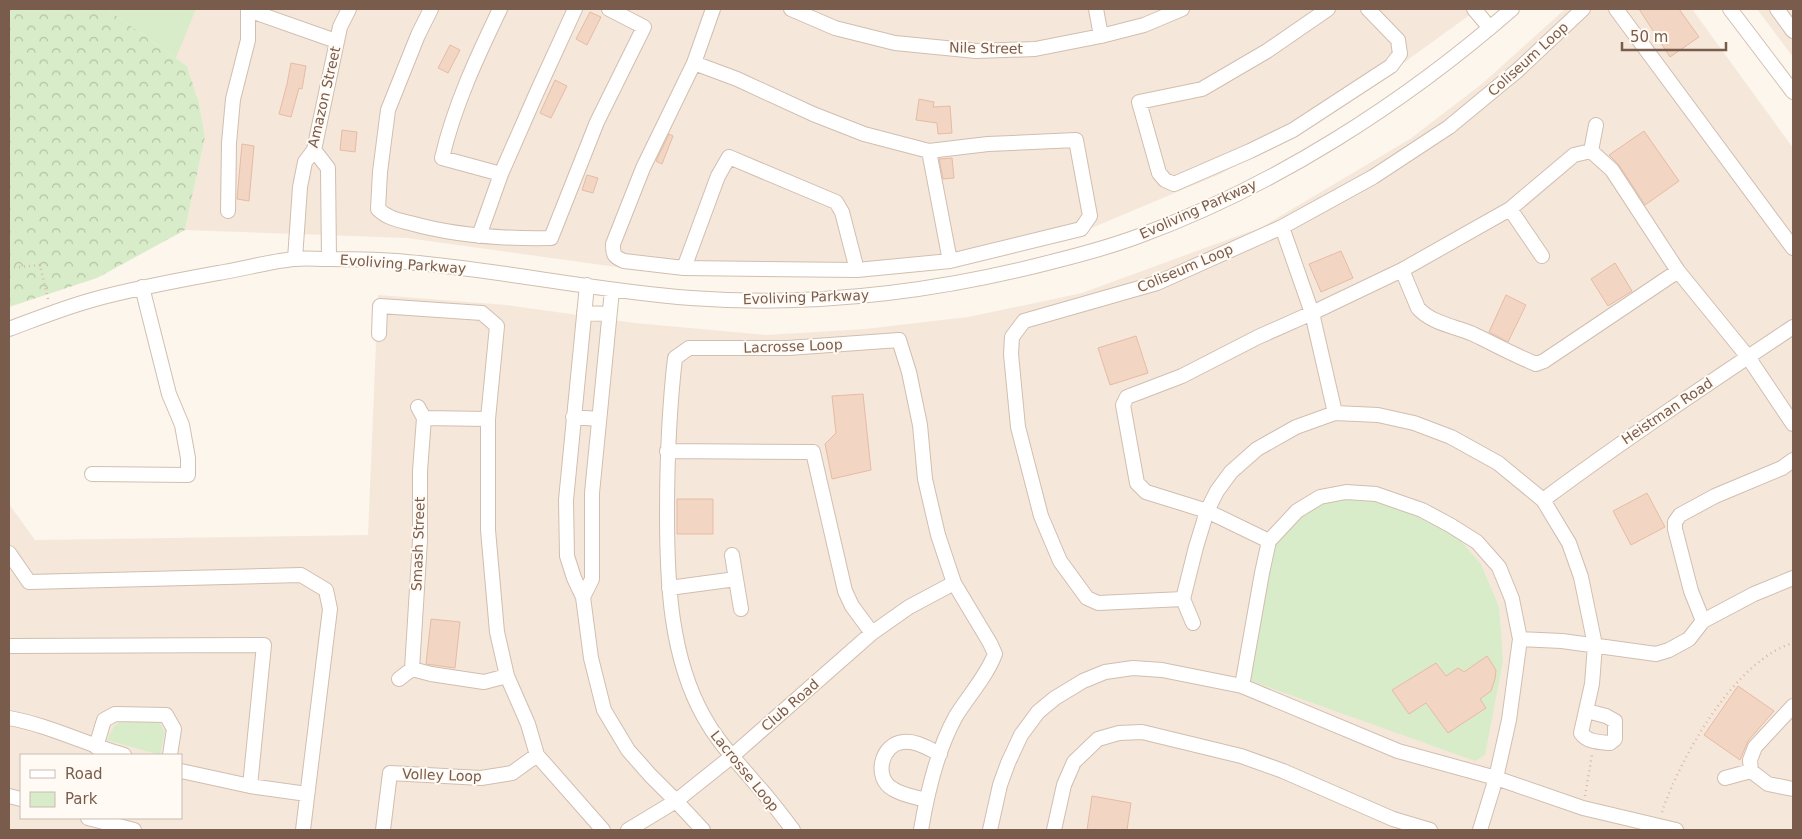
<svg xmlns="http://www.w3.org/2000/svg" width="1802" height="839" font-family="'DejaVu Sans',sans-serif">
	<defs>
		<pattern id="forest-crowns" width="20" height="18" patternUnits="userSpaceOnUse" patternTransform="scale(1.25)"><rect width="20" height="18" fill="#d8ecc9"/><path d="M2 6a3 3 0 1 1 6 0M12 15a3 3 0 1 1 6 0" fill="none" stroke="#b4c2a5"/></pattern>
	</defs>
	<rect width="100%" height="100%" fill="#fdf6ec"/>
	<path fill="#f5e8da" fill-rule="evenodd" d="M107,9H1478L1337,111L1220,174L1082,232L950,263L683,273L638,270L407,238L185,230L205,137L199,103L187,66Z
		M1565,9H1692L1793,148V830H9V504L35,540L368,535L378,295L506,305L635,323L766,335L865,329L968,317L1082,293L1262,227L1410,139L1483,83ZM21,755H181V818H21Z
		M1757,9H1793V57Z"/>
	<path fill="url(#forest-crowns)" d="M9,9H107L187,66L199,103L205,137L185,230L97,278L9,307Z"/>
	<path fill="#d8ecc9" d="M107,9H196L176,58Z
		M1347,499H1378L1413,511L1459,539L1481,564L1499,607L1503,661L1485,755L1475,761L1254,682L1248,677L1272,543L1300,514L1323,501Z
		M122,721L159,722L165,732L160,755L107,740L114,726Z"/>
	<path fill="#f3d5c3" stroke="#e6bba3" d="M1639,9H1679L1699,37L1670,57Z
		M590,12L601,17L587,45L576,39Z
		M450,45L460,50L448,73L438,68Z
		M291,63L306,66L302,89L299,88L291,117L279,114L287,84Z
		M555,80L567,86L551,118L540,113Z
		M919,99L934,102L933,107L950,106L952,133L938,134L937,123L916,120Z
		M342,130L357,132L355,152L340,150Z
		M1644,131L1679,181L1645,205L1619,165L1609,155Z
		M669,134L673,136L662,164L656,161Z
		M242,144L254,146L249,201L237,199Z
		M952,158L954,178L943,179L939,159Z
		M587,175L598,178L593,193L582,190Z
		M1341,251L1353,278L1321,292L1309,264Z
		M1615,263L1632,291L1608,306L1591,279Z
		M1506,295L1526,305L1508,342L1489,332Z
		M1136,336L1148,373L1110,385L1098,348Z
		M863,394L871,470L832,479L825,444L836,433L832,396Z
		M1647,493L1665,527L1631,545L1613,511Z
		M677,499H713V534H677Z
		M431,619L460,622L455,668L426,664Z
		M1487,656L1496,670L1495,679L1491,691L1480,699L1486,708L1448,733L1426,703L1409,714L1392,690L1436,663L1446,676L1458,668L1464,672Z
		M1738,686L1774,711L1748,741L1740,760L1704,735Z
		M1092,796L1131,803L1127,830H1087Z"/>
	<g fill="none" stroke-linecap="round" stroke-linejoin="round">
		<defs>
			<path id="minor" d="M431,9L418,35L388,110L380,172L378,209C387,218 398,220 410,223C456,236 503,239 551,238L597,122L644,27L609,9
				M500,9C477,57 454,106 442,158L501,174
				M791,9L835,28L895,43L976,51L1035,49L1101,36L1144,25L1182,9
				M1096,9L1101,36
				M1328,9L1267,51L1202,89L1139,102L1159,173L1165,180L1174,184L1250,151L1293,130L1391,66L1400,54L1398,40L1368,9
				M1474,9L1490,28
				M1616,9L1793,248
				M1730,9L1793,92
				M1777,9L1793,31
				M248,10L336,41
				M694,63L737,79L813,114L864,134L929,151L988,144L1076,140L1090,216L1081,229L950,261L857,270L684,268L624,261C614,257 613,255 613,244L643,168L694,63L713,9
				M314,150L328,168L329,259
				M929,151L950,261
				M1591,151L1612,170L1678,271L1748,357L1793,424
				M1591,151L1596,125
				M1510,209L1542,256
				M228,211L229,143L233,99L248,40V9
				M1282,227L1312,313L1335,413
				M479,236L501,174L537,92L575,9
				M295,259L300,187L305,162L314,150L340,27L349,9
				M684,268L718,176L729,157L836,202L842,212L857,270
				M1402,270L1418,308C1431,323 1454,326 1473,334C1494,344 1514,355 1536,364L1544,361L1678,271
				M587,285L566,500L567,556L574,578L583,597L591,658L604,710L628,750L650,775L676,801L703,830
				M584,313L609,314
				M9,329C36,319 63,308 92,300C135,288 180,280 224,272C248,268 271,261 295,259C305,258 316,259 327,259C353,259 380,259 407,262C502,270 596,291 691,298C813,307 937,292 1055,261C1083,254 1112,246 1139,236C1275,186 1403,104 1512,9
				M379,334L380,306L482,313L497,326L488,419V530L497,632L507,676L528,724L537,755L603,830
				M418,407L424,418
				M573,417L599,419
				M424,418L488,419
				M667,451L813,452L845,591L852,606L872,633
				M92,474L188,475V458L182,425L169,394L142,287
				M1543,500C1625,439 1709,383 1793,327
				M1269,541L1207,511L1146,492L1137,483L1123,405L1127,397L1182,376L1258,337L1312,313L1402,270L1510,209L1574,155L1591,151
				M9,553L29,582L301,575L326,590L330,609L303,830
				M732,555L741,609
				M669,588L736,579
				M583,597L592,579V493L612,290
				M1183,599L1098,603L1087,598L1060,561L1041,516L1018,427L1011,354L1012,337L1024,321L1157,283L1282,227L1373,177L1449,127L1518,70L1583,9
				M1703,621L1691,591L1675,529V522L1680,515L1715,496L1782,468L1793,460
				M1193,623L1183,599L1196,547L1207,511L1217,491L1231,472L1257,449L1296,427L1335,413L1378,415L1414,423L1451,437L1498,463L1543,500L1569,543L1581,577L1595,645L1592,684L1581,733C1587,742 1599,742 1610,743L1615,739V721L1606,716L1587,711
				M1520,639L1562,641L1656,654L1669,650L1689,639L1703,621L1754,594L1793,578
				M9,646L264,645L250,786
				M412,669L420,540V471L424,418
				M412,669L431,674L484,682L507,676
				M399,679L412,669
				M1242,686L1262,573L1269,541L1297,511L1320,497L1346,492L1376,494L1422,510L1450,525L1477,542L1499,567L1512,599L1520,639L1509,720L1496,778L1480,830
				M9,718C48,725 86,744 124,755
				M96,747L104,720L115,714L166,715L174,729L170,755
				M181,771L250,786L307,794
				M1751,771L1750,760L1755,747L1793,706
				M1751,771L1768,784L1793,789
				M1725,778L1751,771
				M9,796L21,799
				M926,800C915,797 902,795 893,789C873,778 881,744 903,742C916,740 929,749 940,754
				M88,818L134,830
				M383,830L390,773L481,778L512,773L537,755
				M628,830L676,801L731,757L872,633L909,607L954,583
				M793,830C781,814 769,798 755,783C737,761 718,743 704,717C670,657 667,581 667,514C667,461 669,410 675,358L689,348H788L899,340L909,372L920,425L925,479L938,535L954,583L990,643L995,654C986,677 969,695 956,716C938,748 927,794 921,830
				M990,830L1000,785L1008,763L1021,735L1038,712L1055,698L1083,681L1105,672L1133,668L1162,670L1242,686L1398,751L1496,778L1583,808L1676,830
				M1054,830L1064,785L1074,762L1098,739L1119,733L1142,732L1241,756L1283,771L1393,819L1430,830"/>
		</defs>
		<use href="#minor" stroke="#d1beb0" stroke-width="16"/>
		<path stroke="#d9b8a5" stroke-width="2.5" stroke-dasharray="1 4" stroke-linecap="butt" d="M9,268L40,265L48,299
			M1585,796L1592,755
			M1662,812C1680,758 1735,660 1793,643"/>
		<use href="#minor" stroke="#fff" stroke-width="14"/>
	</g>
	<g text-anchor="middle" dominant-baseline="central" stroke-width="4" stroke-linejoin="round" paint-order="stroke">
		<g font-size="14" fill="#7a5c4d" stroke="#fffaf3">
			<text transform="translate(986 48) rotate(1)">Nile Street</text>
			<text transform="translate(1528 59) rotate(-42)">Coliseum Loop</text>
			<text transform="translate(324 97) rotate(-77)">Amazon Street</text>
			<text transform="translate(1198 209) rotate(-24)">Evoliving Parkway</text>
			<text transform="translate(403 264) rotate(4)">Evoliving Parkway</text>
			<text transform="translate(1185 268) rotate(-23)">Coliseum Loop</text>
			<text transform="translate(806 297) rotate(-2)">Evoliving Parkway</text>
			<text transform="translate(793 346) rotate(-2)">Lacrosse Loop</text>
			<text transform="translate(1667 411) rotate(-34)">Heistman Road</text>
			<text transform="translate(418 544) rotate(-88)">Smash Street</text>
			<text transform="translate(790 705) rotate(-41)">Club Road</text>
			<text transform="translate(745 771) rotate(51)">Lacrosse Loop</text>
			<text transform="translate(442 775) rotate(2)">Volley Loop</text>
		</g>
	</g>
	<rect width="1802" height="839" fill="none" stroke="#7a5c4d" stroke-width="20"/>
	<rect x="20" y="754" width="162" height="65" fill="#fffaf3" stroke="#cabbb1"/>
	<rect x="30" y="770" width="25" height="8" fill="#ffffff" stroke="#cabbb1"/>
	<text x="65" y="779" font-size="15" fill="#7a5c4d">Road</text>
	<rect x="30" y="792" width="25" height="15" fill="#d8ecc9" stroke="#cabbb1"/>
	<text x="65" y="804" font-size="15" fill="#7a5c4d">Park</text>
	<path d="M1622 42v8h104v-8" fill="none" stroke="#7a5c4d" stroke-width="2.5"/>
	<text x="1630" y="42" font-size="15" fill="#7a5c4d" stroke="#fffaf3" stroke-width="4" paint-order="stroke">50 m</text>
</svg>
